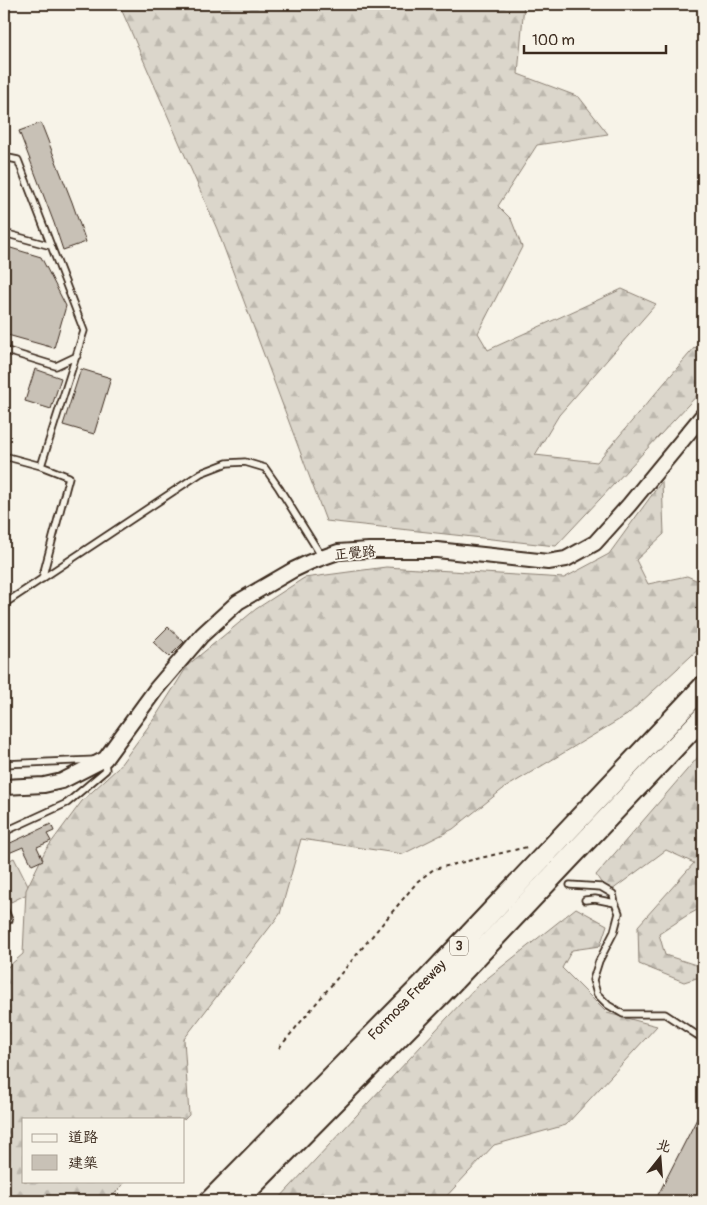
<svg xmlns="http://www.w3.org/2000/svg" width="707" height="1205" font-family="Pangolin,'LXGW WenKai TC',sans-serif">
	<defs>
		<pattern id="forest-firs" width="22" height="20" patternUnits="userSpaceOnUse" patternTransform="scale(1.25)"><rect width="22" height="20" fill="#dbd6cb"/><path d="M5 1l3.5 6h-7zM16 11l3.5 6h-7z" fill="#bdb8ae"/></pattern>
	</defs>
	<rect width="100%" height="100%" fill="#f7f3e8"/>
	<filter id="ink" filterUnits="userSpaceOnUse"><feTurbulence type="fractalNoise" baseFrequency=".02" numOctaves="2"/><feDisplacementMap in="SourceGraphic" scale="10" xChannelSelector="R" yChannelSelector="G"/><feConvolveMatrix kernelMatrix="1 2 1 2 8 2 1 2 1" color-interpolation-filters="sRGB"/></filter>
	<g filter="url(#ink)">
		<path fill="#dbd6cb" stroke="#8b8074" d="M14,858L31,892L11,902L4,887V863Z"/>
		<path fill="url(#forest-firs)" stroke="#8b8074" d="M119,4H524L518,74L579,97L608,134L537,145L498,206L511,219L522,247L478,333L488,350L622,289L656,304L559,415L535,455L597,462L695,347L703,355V389L556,546L326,521L217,229Z
			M662,481L664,534L636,560L648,584L687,576L703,583V645L627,715L503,789L453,829L403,854L301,839L280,914L184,1039L189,1115L184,1120V1119H24V1181H127L107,1201H4V968L9,966L23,954L26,890L45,851L82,801L118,768L156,716L188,665L256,609L304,578L386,567L564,578L609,554Z
			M699,756H703V907L686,916L659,934L665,955L696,965L703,963V976L684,982L639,964L638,926L694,863L666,850L608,893L596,875Z
			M576,908L607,925L600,946L572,950L562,968L607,1013L657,1026L566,1125L494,1145L442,1201H277L475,988Z"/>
		<path fill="#c8c1b6" stroke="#3b2a1e" d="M41,123L72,202L86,242L63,250L54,223L19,131Z
			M4,246L41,257L66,306L54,348L4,334Z
			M35,369L61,378L51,409L25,401Z
			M81,369L111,378L94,434L63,425Z
			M168,627L184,642L169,657L153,642Z
			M51,824L54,831L47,834L51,841L37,847L43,860L32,865L23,847L4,855V846Z
			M703,1107V1201H662L658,1195Z"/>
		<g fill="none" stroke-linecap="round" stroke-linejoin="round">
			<defs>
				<path id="service" d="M4,157L18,160L84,331L41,466L69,477L42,579
					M4,233L51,246
					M4,350L56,366L77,356
					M4,456L41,466
					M4,604L201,473L227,463L245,462L265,468L279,488L322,557
					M4,764L95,760
					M4,832L67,803L106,770L105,761
					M570,885L601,887L613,894L615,903
					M585,900L595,899L615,903L619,913L614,932L599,961L593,980L597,994L608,1005L623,1014H665L703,1039
					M4,908L9,920L4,922"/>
				<path id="tertiary" d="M4,787L44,785L62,781L105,759L156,689L202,635L238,602L293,570L310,562L338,552L369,550H437L548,562L566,559L595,543L629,505L703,415"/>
				<path id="motorway" d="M210,1201L427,980L703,687
					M237,1201L441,994L703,717"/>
			</defs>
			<use href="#service" stroke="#3b2a1e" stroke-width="9"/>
			<use href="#tertiary" stroke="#3b2a1e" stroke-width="18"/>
			<use href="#motorway" stroke="#3b2a1e" stroke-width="24"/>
			<path stroke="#3b2a1e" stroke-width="2" stroke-dasharray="4 4" stroke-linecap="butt" d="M279,1048L418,881L434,869L527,847"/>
			<use href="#service" stroke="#f7f3e8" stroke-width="5.5"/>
			<use href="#tertiary" stroke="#f7f3e8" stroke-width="14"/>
			<use href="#motorway" stroke="#f7f3e8" stroke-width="20"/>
		</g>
	</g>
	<g text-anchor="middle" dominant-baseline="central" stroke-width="4" stroke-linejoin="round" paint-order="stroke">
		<rect fill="#f7f3e8" stroke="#73665b" stroke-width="1" x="450" y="936.5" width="18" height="19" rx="4"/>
		<g font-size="12" font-weight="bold" fill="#3b2a1e">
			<text x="459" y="946">3</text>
		</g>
		<g font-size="14" fill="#3b2a1e" stroke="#f7f3e8">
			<text transform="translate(355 553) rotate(-5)">正覺路</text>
			<text transform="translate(407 1000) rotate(-46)">Formosa Freeway</text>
		</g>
	</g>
	<rect width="707" height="1205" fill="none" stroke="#f7f3e8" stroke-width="20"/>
	<rect x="10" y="10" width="687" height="1185" fill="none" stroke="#3b2a1e" stroke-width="2" filter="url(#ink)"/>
	<rect x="22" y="1118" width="162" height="65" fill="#f7f3e8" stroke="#aca397"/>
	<rect x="32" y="1134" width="25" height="8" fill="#f7f3e8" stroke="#aca397"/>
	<text x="68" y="1142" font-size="15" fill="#3b2a1e">道路</text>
	<rect x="32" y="1155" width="25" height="15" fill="#c8c1b6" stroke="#aca397"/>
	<text x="68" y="1168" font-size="15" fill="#3b2a1e">建築</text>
	<g transform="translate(660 1158) rotate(17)" stroke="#f7f3e8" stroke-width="4" paint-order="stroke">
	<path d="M0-4L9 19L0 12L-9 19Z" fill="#3b2a1e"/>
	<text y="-8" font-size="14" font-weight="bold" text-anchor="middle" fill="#3b2a1e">北</text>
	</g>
	<path d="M524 45v8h142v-8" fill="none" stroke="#3b2a1e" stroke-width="2.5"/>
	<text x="532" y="45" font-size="15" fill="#3b2a1e" stroke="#f7f3e8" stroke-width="4" paint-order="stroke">100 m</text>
</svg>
